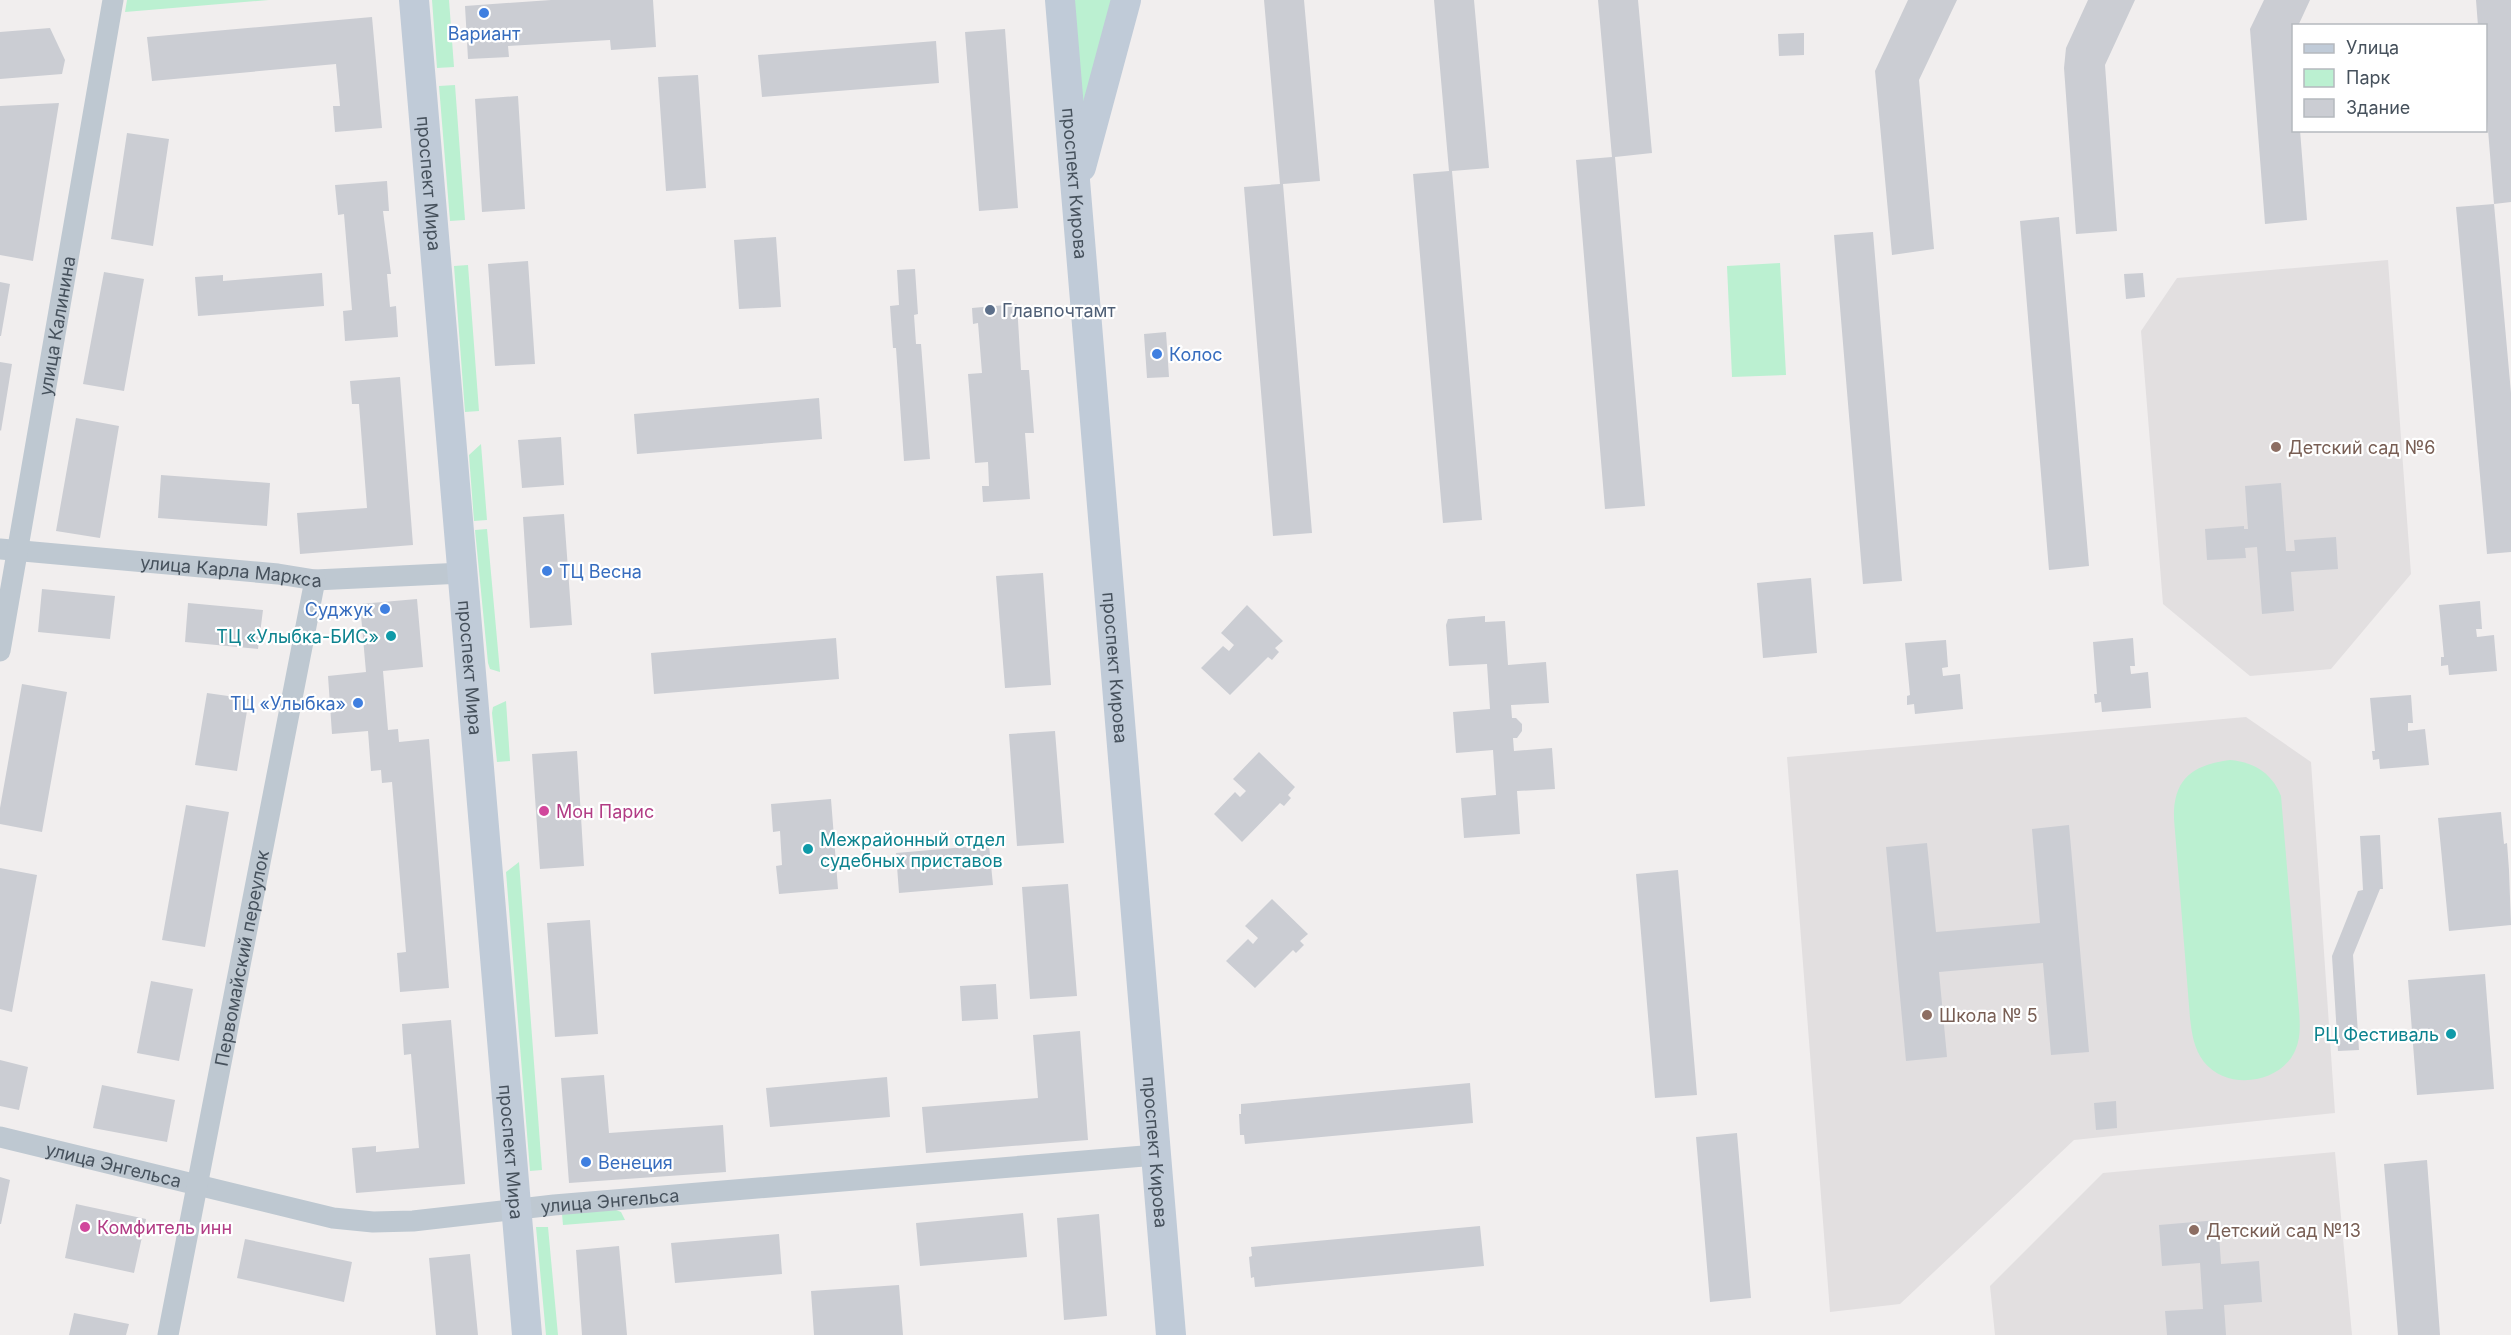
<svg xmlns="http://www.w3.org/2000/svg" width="2511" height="1335" font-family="Inter,sans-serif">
	<rect width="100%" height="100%" fill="#f1eeee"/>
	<path fill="#e2dfe0" d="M2388,260L2411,574L2331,669L2250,676L2163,604L2141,331L2177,278Z
		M2246,717L2311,762L2335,1113L2074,1140L1900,1304L1830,1312L1787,757Z
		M2335,1152L2352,1335H1995L1990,1286L2103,1173Z"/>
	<path fill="#bbf0d1" d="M127,0H269L125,12Z
		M432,0H449L454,67L437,68Z
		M1060,0H1126L1075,190Z
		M455,85L465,220L450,221L439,86Z
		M1780,263L1786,375L1732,377L1727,266Z
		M468,265L479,411L465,412L454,266Z
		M481,444L487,520L474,521L469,455Z
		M487,529L500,672L490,669L488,663L475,530Z
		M506,701L510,761L497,762L492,713L493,707Z
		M2230,760C2254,762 2272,773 2281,796L2299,1010C2300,1024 2301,1038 2295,1051C2280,1084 2227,1091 2204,1062C2194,1049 2192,1035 2190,1018L2174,819C2173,779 2192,765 2230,760Z
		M519,862L542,1170L530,1171L506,872Z
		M616,1210L621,1212L625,1220L563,1225L562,1214Z
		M548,1227L558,1335H546L536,1227Z"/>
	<path fill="#cbcdd3" d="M551,0H653L656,47L611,50L610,40L508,46L509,57L468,59L465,6Z
		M1264,0H1304L1320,181L1283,184L1312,533L1273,536L1244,187L1280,184Z
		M1434,0H1474L1489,168L1452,171L1482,520L1443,523L1413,174L1449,171Z
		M1598,0H1638L1652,153L1615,157L1645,506L1605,509L1576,160L1612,157Z
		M1908,0H1957L1919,80L1934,249L1892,255L1875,71Z
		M2088,0H2135L2105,65L2117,231L2076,234L2064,68L2066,48Z
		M2264,0H2310L2298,26H2294V130H2300L2307,220L2265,224L2250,29Z
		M2476,0H2511V202L2494,204L2511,393V552L2487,554L2456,207L2494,204L2486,105V26H2478Z
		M372,17L382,128L335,132L333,106H340L336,64L152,81L147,37Z
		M50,28L65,60L62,74L0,79V32Z
		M1005,29L1018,208L979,211L965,32Z
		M1804,33V55L1779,56L1778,34Z
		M936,41L939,83L762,97L758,55Z
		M698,75L706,188L666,191L658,77Z
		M518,96L525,209L482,212L475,99Z
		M59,103L33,261L0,255V106Z
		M127,133L169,139L153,246L111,239Z
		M387,181L389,211H383L391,274H387L390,307L396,306L398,337L345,341L343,311L352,310L344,214L338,215L335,185Z
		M2059,217L2089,566L2049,570L2020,221Z
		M1873,232L1902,581L1863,584L1834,235Z
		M776,237L781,307L739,309L734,240Z
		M528,261L535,364L495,366L488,264Z
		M915,269L918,314L914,315L916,344H921L930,459L904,461L896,348H893L890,306L899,305L897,270Z
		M104,272L144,279L124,391L83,384Z
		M322,273L324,306L198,316L195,277L223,275V281Z
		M2143,273L2145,297L2126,299L2124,274Z
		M0,282L10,284L1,336H0Z
		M1017,304L1021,370H1029L1034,433H1025L1030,499L983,502L982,486H989L988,462L975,463L968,374L982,373L978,323L973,324L972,308Z
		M1166,332L1169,377L1147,378L1144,334Z
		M0,362L12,364L1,431L0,430Z
		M400,377L413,545L300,554L297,513L367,508L359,404H352L350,381Z
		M819,398L822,439L637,454L634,414Z
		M76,418L119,426L100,538L56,531Z
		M561,437L564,485L522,488L518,440Z
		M161,475L270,483L267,526L158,518Z
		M2281,483L2286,551H2295L2294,540L2336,537L2338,569L2291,572L2294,611L2262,614L2257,547L2245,548L2246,558L2207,560L2205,529L2244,526V529H2248L2245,486Z
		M564,514L572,625L530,628L523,517Z
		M1043,573L1051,685L1005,688L996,576Z
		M1811,578L1817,653L1763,658L1757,583Z
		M42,589L115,596L110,639L38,632Z
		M417,599L423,667L383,671L388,730L398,729L399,742L429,739L449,988L400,992L397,953L406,952L392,782L382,783L381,770L371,771L368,731L332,734L328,676L366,672L360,604Z
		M2480,601L2482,629H2476L2477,637L2494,635L2497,671L2449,675L2448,665L2441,666V657H2444L2439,605Z
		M188,603L263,610L258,649L185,642Z
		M1247,605L1283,641L1275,648L1279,652L1272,660L1268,657L1230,695L1201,668L1223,646L1229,651L1234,645L1221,633Z
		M1485,616V622L1505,621L1508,665L1546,662L1549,703L1511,705L1512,718H1516L1522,724V731L1517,738H1513L1514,751L1552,748L1555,789L1517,791L1520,834L1464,838L1461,798L1496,795L1493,750L1456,753L1453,712L1490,709L1487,664L1449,666L1446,625L1448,619Z
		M836,638L839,679L654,694L651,653Z
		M2133,638L2135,666H2130L2131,674L2148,672L2151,708L2102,712L2101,702L2095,703L2094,694H2097L2093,642Z
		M1946,640L1948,667L1942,668L1943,676L1960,674L1963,709L1915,714L1914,704L1907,705V696L1910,695L1905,643Z
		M22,684L67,692L42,832L0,824V808Z
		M207,693L249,699L237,771L195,765Z
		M2411,695L2413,723H2408V731L2425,729L2429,765L2380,769L2379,759L2373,760L2372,751H2375L2370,698Z
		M1055,731L1064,843L1017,846L1009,734Z
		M577,751L584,866L540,869L532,754Z
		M1259,752L1295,787L1288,795L1291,798L1284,806L1280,803L1242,842L1214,814L1235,792L1240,797L1246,791L1233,779Z
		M831,799L838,889L779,894L776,866L782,865L780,831L773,832L771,804Z
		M186,805L229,812L205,947L162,940Z
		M2501,812L2504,844L2507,843L2509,870L2511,925L2449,931L2438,818Z
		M2069,825L2089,1052L2051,1055L2043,963L1939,972L1947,1057L1906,1061L1886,847L1927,843L1936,932L2040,923L2032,829Z
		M2380,835L2383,889H2380L2353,955L2359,1050L2338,1051L2332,956L2358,891L2363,890L2360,836Z
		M989,845L993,885L899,893L896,853Z
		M0,868L37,875L12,1012L0,1009Z
		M1678,870L1697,1095L1655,1098L1636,874Z
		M1068,884L1077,996L1030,999L1022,887Z
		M1272,899L1308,934L1300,941L1304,945L1296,953L1293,950L1255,988L1226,961L1248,939L1253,944L1258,938L1245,926Z
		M590,920L598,1034L555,1037L547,923Z
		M2485,974L2494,1089L2417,1095L2408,980Z
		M151,981L193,989L179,1061L137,1053Z
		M996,984L998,1019L962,1021L960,986Z
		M451,1020L465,1184L356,1193L352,1148L376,1146V1152L419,1148L411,1054L404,1055L402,1024Z
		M1080,1031L1088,1140L926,1153L922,1107L1038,1098L1033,1035Z
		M0,1060L28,1067L19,1110L0,1106Z
		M604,1075L609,1133L723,1125L726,1172L569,1183L561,1078Z
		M887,1077L890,1117L770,1127L766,1088Z
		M1470,1083L1473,1123L1245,1144L1244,1135H1240L1239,1114H1241V1104Z
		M102,1085L175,1100L167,1142L93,1128Z
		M2116,1101L2117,1128L2096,1130L2094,1103Z
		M1737,1133L1751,1298L1710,1302L1696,1137Z
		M2427,1160L2440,1335H2398L2384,1164Z
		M0,1177L10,1180L1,1224H0Z
		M76,1204L146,1219L134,1273L65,1258Z
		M1023,1213L1027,1257L920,1266L916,1223Z
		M1099,1214L1107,1316L1064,1320L1057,1218Z
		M2218,1220L2221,1264L2259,1261L2262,1302L2224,1305L2226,1335H2167L2165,1311L2203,1309L2200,1263L2162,1266L2159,1225Z
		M1480,1226L1484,1266L1255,1287L1254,1277L1251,1278L1249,1257L1252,1256L1251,1247Z
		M779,1234L782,1274L675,1283L671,1243Z
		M245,1239L352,1262L344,1302L237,1278Z
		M619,1246L627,1335H582L576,1250Z
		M470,1254L478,1335H436L429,1258Z
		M899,1285L903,1335H814L811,1291Z
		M74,1313L129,1324L126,1335H69Z"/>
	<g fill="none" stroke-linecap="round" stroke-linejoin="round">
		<g stroke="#bec8d1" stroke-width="21">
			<path id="s1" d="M0,549L278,574L315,580L463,573"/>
			<path id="s2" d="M0,651L113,0"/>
			<path id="s3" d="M0,1137L333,1218L373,1222L413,1221L554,1205L1156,1155"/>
			<path id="s4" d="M168,1335L315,580"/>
		</g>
		<g stroke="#c0cbd8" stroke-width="30">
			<path id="s5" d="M414,0L527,1335"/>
			<path id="s6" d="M1060,0L1171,1335"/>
			<path d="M1081,167L1126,0"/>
		</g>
	</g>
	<g fill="#3f7fe0" stroke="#fff" stroke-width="2">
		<circle cx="484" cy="13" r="6"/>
		<circle cx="1157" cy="354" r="6"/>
		<circle cx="547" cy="571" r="6"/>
		<circle cx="385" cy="609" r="6"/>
		<circle cx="358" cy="703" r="6"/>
		<circle cx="586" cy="1162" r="6"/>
	</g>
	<circle fill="#5c6f8a" stroke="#fff" stroke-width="2" cx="990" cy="310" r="6"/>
	<g fill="#8d6e63" stroke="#fff" stroke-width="2">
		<circle cx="2276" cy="447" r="6"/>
		<circle cx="1927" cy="1015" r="6"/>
		<circle cx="2194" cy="1230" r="6"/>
	</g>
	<g fill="#0f9aa8" stroke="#fff" stroke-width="2">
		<circle cx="391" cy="636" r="6"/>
		<circle cx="808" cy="849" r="6"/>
		<circle cx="2451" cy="1034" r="6"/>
	</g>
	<g fill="#d1479c" stroke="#fff" stroke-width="2">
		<circle cx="544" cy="811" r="6"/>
		<circle cx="85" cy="1227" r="6"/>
	</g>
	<g text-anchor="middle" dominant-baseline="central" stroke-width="4.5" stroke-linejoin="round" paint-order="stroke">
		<g font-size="18" fill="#366cbe" stroke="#fff" text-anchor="start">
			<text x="484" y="33" text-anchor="middle">Вариант</text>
			<text x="1169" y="354">Колос</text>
			<text x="559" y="571">ТЦ Весна</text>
			<text x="373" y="609" text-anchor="end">Суджук</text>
			<text x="346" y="703" text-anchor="end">ТЦ «Улыбка»</text>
			<text x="598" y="1162">Венеция</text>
		</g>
		<g font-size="18" fill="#46515c" stroke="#fff">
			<text stroke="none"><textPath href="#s5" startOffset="184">проспект Мира</textPath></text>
			<text stroke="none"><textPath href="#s6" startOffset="184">проспект Кирова</textPath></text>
			<text stroke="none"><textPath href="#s2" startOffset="330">улица Калинина</textPath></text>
			<text stroke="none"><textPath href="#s1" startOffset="232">улица Карла Маркса</textPath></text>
			<text stroke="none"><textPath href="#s5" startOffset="670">проспект Мира</textPath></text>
			<text stroke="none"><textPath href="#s6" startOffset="670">проспект Кирова</textPath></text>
			<text stroke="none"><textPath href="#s4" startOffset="384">Первомайский переулок</textPath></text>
			<text stroke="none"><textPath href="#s5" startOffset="1156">проспект Мира</textPath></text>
			<text stroke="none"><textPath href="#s6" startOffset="1156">проспект Кирова</textPath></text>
			<text stroke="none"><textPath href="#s3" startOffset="117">улица Энгельса</textPath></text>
			<text stroke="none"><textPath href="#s3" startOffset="621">улица Энгельса</textPath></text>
		</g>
		<g font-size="18" fill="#4e5e75" stroke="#fff" text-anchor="start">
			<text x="1002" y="310">Главпочтамт</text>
		</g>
		<g font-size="18" fill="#785e54" stroke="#fff" text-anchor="start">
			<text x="2288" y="447">Детский сад №6</text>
			<text x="1939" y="1015">Школа № 5</text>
			<text x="2206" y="1230">Детский сад №13</text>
		</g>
		<g font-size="18" fill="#0d838f" stroke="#fff" text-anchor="end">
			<text x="379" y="636">ТЦ «Улыбка-БИС»</text>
			<text x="820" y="839" text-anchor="start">Межрайонный отдел<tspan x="820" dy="21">судебных приставов</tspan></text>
			<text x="2439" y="1034">РЦ Фестиваль</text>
		</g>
		<g font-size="18" fill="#b23c85" stroke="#fff" text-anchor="start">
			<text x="556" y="811">Мон Парис</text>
			<text x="97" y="1227">Комфитель инн</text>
		</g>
	</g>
	<rect x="2292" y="24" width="195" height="108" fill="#ffffff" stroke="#b5b9be" stroke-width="1.5"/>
	<rect x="2304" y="44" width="30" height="9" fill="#c0cbd8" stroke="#b5b9be" stroke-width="1.5"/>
	<text x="2346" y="54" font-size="18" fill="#46515c">Улица</text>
	<rect x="2304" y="69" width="30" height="18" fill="#bbf0d1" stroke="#b5b9be" stroke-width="1.5"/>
	<text x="2346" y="84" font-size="18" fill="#46515c">Парк</text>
	<rect x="2304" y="99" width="30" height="18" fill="#cbcdd3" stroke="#b5b9be" stroke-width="1.5"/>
	<text x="2346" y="114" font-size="18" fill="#46515c">Здание</text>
</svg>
